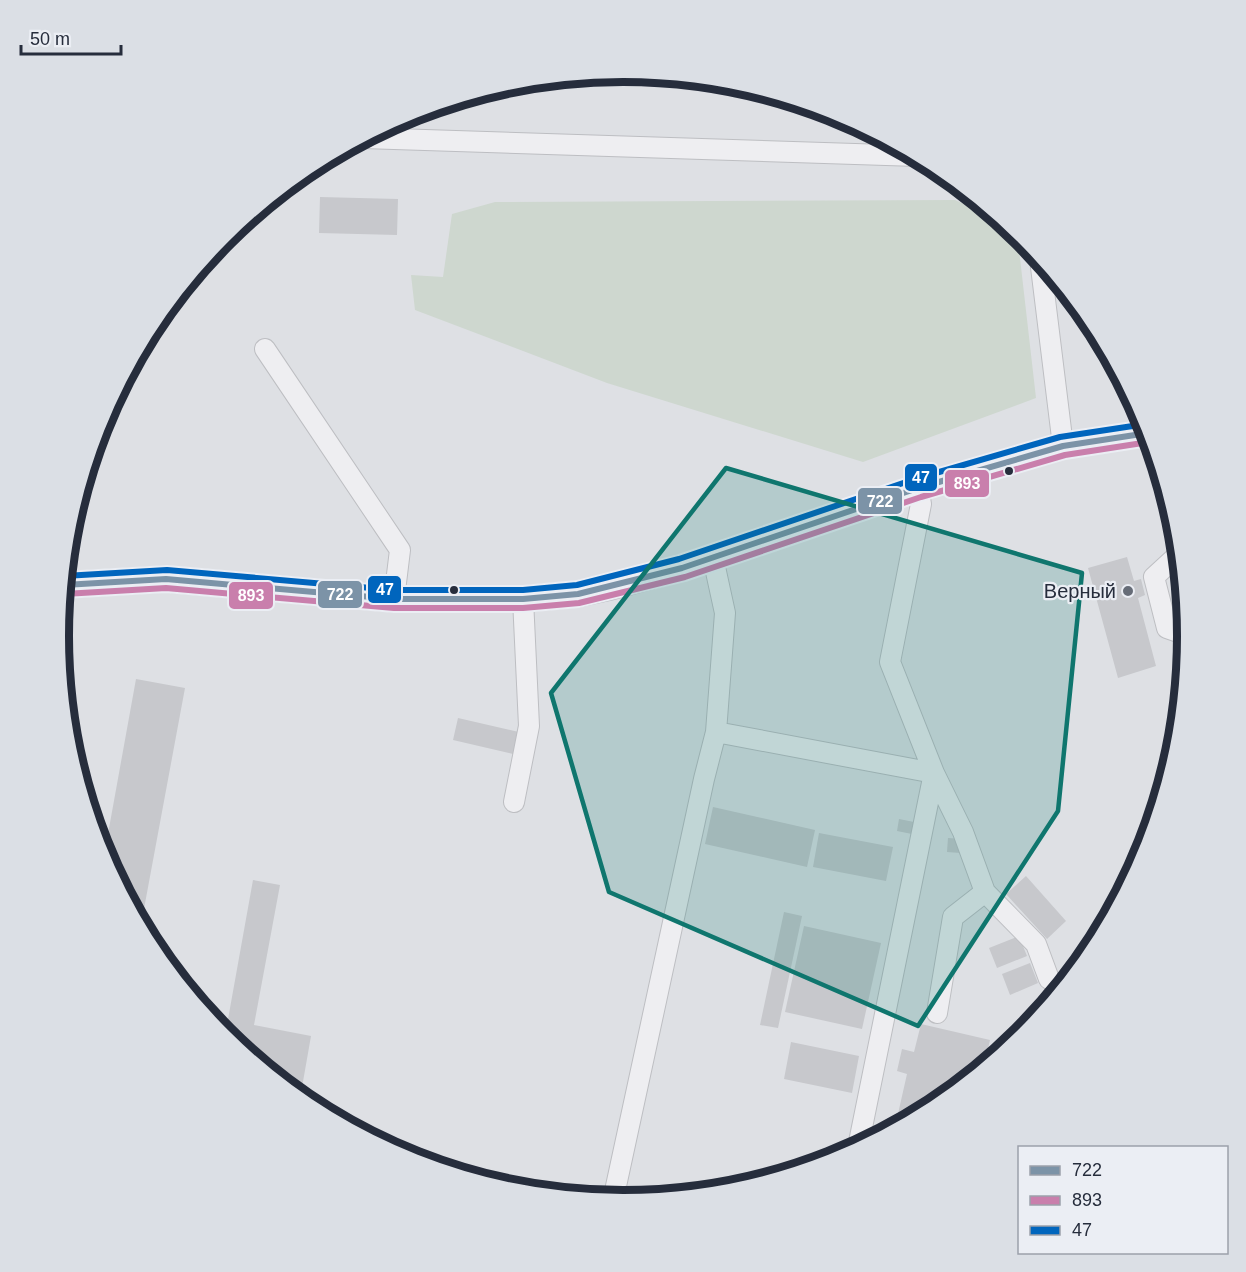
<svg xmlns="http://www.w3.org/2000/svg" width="1246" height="1272" font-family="Helvetica,sans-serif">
	<rect width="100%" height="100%" fill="#dee0e4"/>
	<path fill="#ced7cf" d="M955,200L1003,221L1017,232L1036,398L863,462L607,383L415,310L411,275L443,277L452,214L495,202Z"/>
	<path fill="#c7c8cc" d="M623,72L669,76V78H610V73Z
		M320,197L398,199L397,235L319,233Z
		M1127,557L1134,581L1141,579L1145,595L1138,598L1156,666L1118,678L1088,568Z
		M136,679L185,688L141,925L104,856Z
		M458,718L519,732L513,754L453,740Z
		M713,807L815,830L807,867L705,844Z
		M899,819L919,823L917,835L897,831Z
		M819,833L893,847L886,881L813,867Z
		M948,838L962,839L961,853L947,852Z
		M1026,876L1066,921L1047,939L1006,894Z
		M253,880L280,885L254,1025L311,1036L301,1093H304L303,1100L225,1036Z
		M784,912L802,916L778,1028L760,1025Z
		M804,926L881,943L862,1029L785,1012Z
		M1019,936L1027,956L997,968L989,948Z
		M1030,963L1038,983L1010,995L1002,974Z
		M921,1024L990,1040L984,1067L936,1106L895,1127L907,1074L897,1071L902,1049L914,1052Z
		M791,1042L859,1056L852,1093L784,1079Z"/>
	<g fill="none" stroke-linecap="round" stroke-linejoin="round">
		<defs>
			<path id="minor" d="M363,138L917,156
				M1040,259L1063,446
				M265,349L400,550L394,599
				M1179,554L1154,577L1167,628L1187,635
				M716,732L934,773L963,832L985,892L1036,944L1049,979
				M514,802L529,726L523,599
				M937,1013L953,917L985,892
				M858,1147L934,773L890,662L921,504L918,488
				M613,1200L704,779L716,732L725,613L713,558"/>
			<path id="major" d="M63,585L166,579L394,599H523L578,594L611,587L682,568L918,488L1063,446L1148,433"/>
		</defs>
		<use href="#minor" stroke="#bdbec2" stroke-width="22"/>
		<use href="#major" stroke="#bbbdc2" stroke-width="27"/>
		<use href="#minor" stroke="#eeeef1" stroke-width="20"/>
		<use href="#major" stroke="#f2f4f5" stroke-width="24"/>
		<defs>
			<path id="bus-1" d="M64,585L166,579L394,599H523L578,594L682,568L918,488L1063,446L1148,433"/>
			<path id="bus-2" d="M64,594L166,588L394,608H523L579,603L685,577L921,497L1065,455L1149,442"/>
			<path id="bus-3" d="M64,576L167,570L394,590H523L577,585L679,559L915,479L1060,437L1146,424"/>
		</defs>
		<use href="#bus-1" stroke="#ebeef4" stroke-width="10"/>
		<use href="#bus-2" stroke="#ebeef4" stroke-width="10"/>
		<use href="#bus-3" stroke="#ebeef4" stroke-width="10"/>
		<use href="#bus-1" stroke="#7c93a7" stroke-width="6"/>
		<use href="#bus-2" stroke="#c97fac" stroke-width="6"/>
		<use href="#bus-3" stroke="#0065bd" stroke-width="6"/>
	</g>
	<path fill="#0f766e" fill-opacity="0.2" stroke="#0f766e" stroke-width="4.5" stroke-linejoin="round" d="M726,468L1082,573L1058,811L918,1026L609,892L551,693Z"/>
	<g fill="#262d3c" stroke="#ebeef4" stroke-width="2">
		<circle cx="1009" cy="471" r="5"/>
		<circle cx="454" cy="590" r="5"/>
	</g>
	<circle fill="#666c77" stroke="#ebeef4" stroke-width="2" cx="1128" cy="591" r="6"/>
	<g text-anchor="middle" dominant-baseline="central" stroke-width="4.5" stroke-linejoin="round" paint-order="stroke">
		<g font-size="20" fill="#262d3c" stroke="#ebeef4" text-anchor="end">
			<text x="1116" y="591">Верный</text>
		</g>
	</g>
	<path d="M0 0H1246V1272H0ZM69 636a554 554 0 1 1 1108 0a554 554 0 1 1-1108 0Z" fill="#dbdfe5" fill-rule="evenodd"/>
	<path fill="none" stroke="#262d3c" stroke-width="8" d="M69 636a554 554 0 1 1 1108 0a554 554 0 1 1-1108 0Z"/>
	<g stroke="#ebeef4" stroke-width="2">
		<rect x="904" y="463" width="34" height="29" rx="6" fill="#0065bd"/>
		<rect x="944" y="469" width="46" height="29" rx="6" fill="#c97fac"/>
		<rect x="857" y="487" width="46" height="28" rx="6" fill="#7c93a7"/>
		<rect x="367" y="575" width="35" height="29" rx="6" fill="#0065bd"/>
		<rect x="317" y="580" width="46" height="29" rx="6" fill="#7c93a7"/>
		<rect x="228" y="581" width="46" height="29" rx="6" fill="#c97fac"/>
	</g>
	<g font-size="16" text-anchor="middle" font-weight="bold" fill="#fff">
		<text x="921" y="483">47</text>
		<text x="967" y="489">893</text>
		<text x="880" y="507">722</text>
		<text x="385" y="595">47</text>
		<text x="340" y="600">722</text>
		<text x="251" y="601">893</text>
	</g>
	<rect x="1018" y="1146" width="210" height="108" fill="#ebeef4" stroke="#9ca1aa" stroke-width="1.5"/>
	<rect x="1030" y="1166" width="30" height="9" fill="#7c93a7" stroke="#9ca1aa" stroke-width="1.5"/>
	<text x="1072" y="1176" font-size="18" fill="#262d3c">722</text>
	<rect x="1030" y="1196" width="30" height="9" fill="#c97fac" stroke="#9ca1aa" stroke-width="1.5"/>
	<text x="1072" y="1206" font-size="18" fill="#262d3c">893</text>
	<rect x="1030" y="1226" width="30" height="9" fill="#0065bd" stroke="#9ca1aa" stroke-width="1.5"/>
	<text x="1072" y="1236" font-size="18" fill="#262d3c">47</text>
	<path d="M21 45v9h100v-9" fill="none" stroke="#262d3c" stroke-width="3"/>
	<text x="30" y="45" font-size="18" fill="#262d3c" stroke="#ebeef4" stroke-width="4.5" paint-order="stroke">50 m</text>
</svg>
